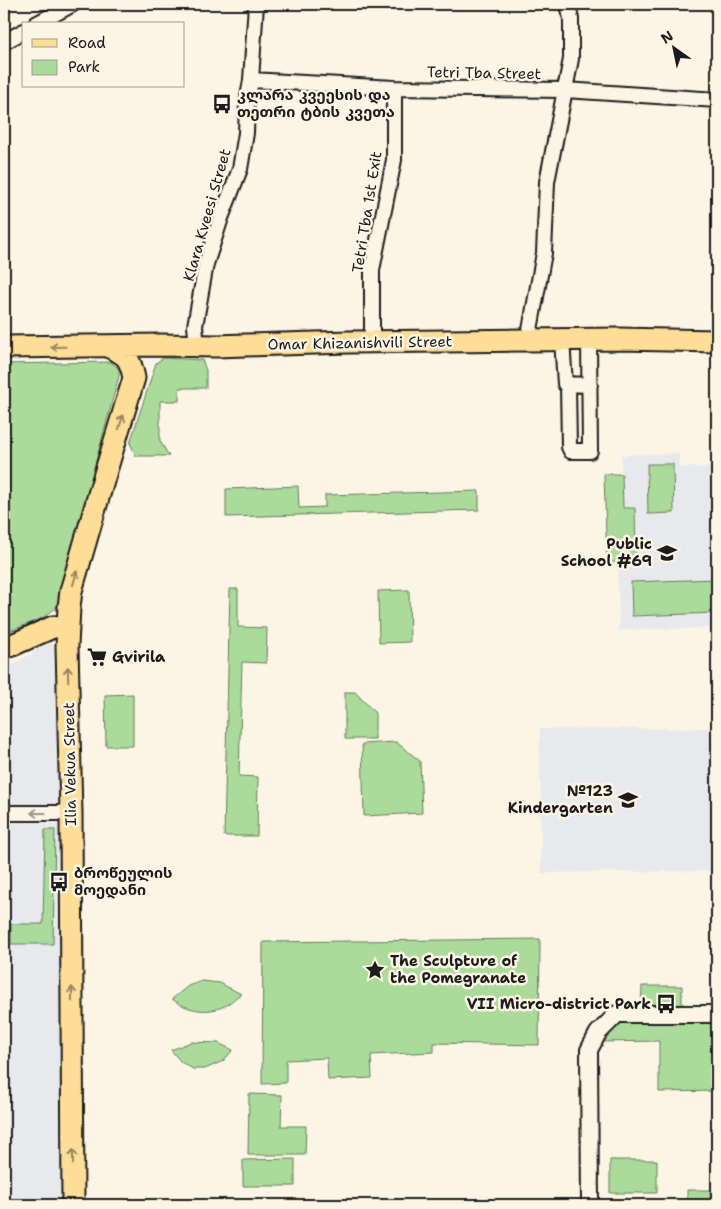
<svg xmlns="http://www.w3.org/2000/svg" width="721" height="1209" font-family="'Shantell Sans','Noto Sans Georgian',sans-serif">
	<rect width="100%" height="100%" fill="#fcf5e5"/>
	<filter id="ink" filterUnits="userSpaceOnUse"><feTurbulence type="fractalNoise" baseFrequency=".02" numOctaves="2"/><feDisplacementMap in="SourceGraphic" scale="10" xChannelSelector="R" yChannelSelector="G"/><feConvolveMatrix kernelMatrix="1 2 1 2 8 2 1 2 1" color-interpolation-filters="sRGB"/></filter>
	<g filter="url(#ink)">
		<path fill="#e8e9ec" d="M679,453V467H717V628L619,630L616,478H622L621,455Z
			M50,642L58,651L60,803L53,809H4V666L14,664Z
			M714,728L715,871L541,873L540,729Z
			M4,823H52L62,827L64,1205H4Z"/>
		<path fill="#abdb9b" stroke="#647c5c" d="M163,358L202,360L206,370V388H179V401H160V441L169,456H136L130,443L156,363Z
			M111,362L119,369V376L56,608L41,619L4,633V364Z
			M647,464H673L674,513L648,514Z
			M604,474H622L623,508H635L636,562L607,563Z
			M298,486L299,508L325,507V495L479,491V510L226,517V489Z
			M717,579V613L632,616L631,582Z
			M230,589H238V627L267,628L266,663L242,662L239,776L258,777L257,836H224Z
			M409,590L410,642L379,643L378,591Z
			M345,692H355L375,713V739H345Z
			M133,694V746H106L105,695Z
			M396,742L420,761L422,813L364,816L362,744Z
			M45,830H55L53,944H11V924H43Z
			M540,939L539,1045L434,1043V1052L371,1055L372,1078L328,1080L327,1058L286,1060V1083L262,1084L263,942Z
			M202,981L220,983L241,994C236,997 232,1001 228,1004C210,1015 188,1011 172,999L188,986Z
			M642,986H682V1006H641Z
			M615,1022H717V1091L659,1092V1041L600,1042Z
			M191,1042L218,1043L233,1050L223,1061L205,1069H193L181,1062L171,1050Z
			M249,1094L282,1095L281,1126H306L305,1155H248Z
			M295,1159V1186H243V1160Z
			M610,1160H657V1193H610Z
			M687,1190H710L711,1205H687Z"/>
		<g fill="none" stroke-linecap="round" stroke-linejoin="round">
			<defs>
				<path id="minor" d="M36,24L73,4
					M4,42L24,31
					M251,80L394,88L565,90L717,100
					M562,340L565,384L590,385
					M528,341L544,253L547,182L571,59V19L568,4
					M372,342V270L394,160V88
					M197,346L195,326L206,264L221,218L240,169L246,133L247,104L251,80L256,4
					M568,384L569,447L571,451H590L589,340
					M4,813H71"/>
				<path id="tertiary" d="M590,1205L589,1050L598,1033L617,1014H717"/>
				<path id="primary" d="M4,347L162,345L216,346L349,342L619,339L717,341
					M4,647L10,646L53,627L67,626
					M73,1205L71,813L67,646L69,607L71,591L105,474L134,378C130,357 126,354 107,346"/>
			</defs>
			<use href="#minor" stroke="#1c1c1c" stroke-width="18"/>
			<use href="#tertiary" stroke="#1c1c1c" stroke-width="20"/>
			<use href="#primary" stroke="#1c1c1c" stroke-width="25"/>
			<use href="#minor" stroke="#fcf5e5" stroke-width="14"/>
			<use href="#tertiary" stroke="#fcf5e5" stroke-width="16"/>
			<use href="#primary" stroke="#fedd96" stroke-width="21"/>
		</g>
		<defs><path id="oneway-shaft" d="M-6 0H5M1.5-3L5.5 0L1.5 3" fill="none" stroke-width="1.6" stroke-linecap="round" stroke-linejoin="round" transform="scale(1.25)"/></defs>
		<g stroke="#98865f">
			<use href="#oneway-shaft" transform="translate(58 347) rotate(179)"/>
			<use href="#oneway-shaft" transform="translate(121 422) rotate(-73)"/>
			<use href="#oneway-shaft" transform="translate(75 578) rotate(-74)"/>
			<use href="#oneway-shaft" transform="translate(68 674) rotate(-92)"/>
			<use href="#oneway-shaft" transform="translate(72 994) rotate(-90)"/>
			<use href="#oneway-shaft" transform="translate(73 1157) rotate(-90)"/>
		</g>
		<use stroke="#97938b" href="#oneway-shaft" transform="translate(38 813) rotate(-180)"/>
	</g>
	<defs>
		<symbol id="bus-bare" viewBox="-9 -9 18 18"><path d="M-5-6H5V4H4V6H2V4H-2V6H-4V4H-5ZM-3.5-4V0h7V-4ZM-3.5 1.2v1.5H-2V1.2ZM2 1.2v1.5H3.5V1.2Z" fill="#1c1c1c" stroke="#fcf5e5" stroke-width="2.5" paint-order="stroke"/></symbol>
		<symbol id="school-bare" viewBox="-9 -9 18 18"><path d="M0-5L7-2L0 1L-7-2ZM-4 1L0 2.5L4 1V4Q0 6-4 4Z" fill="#1c1c1c" stroke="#fcf5e5" stroke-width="2.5" paint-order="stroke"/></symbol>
		<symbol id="supermarket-bare" viewBox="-9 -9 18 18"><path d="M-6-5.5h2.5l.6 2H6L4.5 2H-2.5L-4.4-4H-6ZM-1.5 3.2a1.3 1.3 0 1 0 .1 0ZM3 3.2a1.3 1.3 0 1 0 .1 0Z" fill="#1c1c1c" stroke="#fcf5e5" stroke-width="2.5" paint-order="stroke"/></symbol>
		<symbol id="sight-bare" viewBox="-9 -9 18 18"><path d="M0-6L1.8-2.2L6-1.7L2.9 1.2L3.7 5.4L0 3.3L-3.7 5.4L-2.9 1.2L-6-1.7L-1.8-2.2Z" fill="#1c1c1c" stroke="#fcf5e5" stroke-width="2.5" paint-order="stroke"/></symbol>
	</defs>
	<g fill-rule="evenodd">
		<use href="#bus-bare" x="208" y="90" width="28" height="28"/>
		<use href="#school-bare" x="653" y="539" width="28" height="28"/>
		<use href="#supermarket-bare" x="83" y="643" width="28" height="28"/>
		<use href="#school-bare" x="614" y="786" width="28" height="28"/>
		<use href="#bus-bare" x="45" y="868" width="28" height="28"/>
		<use href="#sight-bare" x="361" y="956" width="28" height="28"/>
		<use href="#bus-bare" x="652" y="990" width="28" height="28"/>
	</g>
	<g text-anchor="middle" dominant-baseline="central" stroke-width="5" stroke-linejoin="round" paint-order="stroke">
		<g font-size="15" fill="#1c1c1c" stroke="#fcf5e5">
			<text transform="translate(484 73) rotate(1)">Tetri Tba Street</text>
			<text transform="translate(367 212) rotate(-81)">Tetri Tba 1st Exit</text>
			<text transform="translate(207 215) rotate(-74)">Klara Kveesi Street</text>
			<text transform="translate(360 343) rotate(-1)">Omar Khizanishvili Street</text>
			<text transform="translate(70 764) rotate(-91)">Ilia Vekua Street</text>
		</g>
		<g font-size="15" font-weight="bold" fill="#1c1c1c" stroke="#fcf5e5" text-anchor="start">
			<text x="237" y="95">კლარა კვეესის და<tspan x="237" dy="17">თეთრი ტბის კვეთა</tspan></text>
			<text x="652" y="544" text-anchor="end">Public<tspan x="652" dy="17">School #69</tspan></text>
			<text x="112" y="657">Gvirila</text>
			<text x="613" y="791" text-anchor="end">№123<tspan x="613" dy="17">Kindergarten</tspan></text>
			<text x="74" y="873">ბროწეულის<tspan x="74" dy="17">მოედანი</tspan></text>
			<text x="390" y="961">The Sculpture of<tspan x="390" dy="17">the Pomegranate</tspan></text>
			<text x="651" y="1004" text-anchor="end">VII Micro-district Park</text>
		</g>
	</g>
	<rect width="721" height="1209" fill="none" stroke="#fcf5e5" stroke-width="20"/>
	<rect x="10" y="10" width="701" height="1189" fill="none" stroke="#1c1c1c" stroke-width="2" filter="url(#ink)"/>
	<rect x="22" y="22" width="162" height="65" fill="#fcf5e5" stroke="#a29e95"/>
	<rect x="32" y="39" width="25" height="8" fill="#fedd96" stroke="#a29e95"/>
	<text x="68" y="48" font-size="15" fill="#1c1c1c">Road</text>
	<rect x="32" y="60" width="25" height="15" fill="#abdb9b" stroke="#a29e95"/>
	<text x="68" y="72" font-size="15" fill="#1c1c1c">Park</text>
	<g transform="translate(674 48) rotate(327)" stroke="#fcf5e5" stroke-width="4" paint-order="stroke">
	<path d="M0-4L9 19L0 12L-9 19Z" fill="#1c1c1c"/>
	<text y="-8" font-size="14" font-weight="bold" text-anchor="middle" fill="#1c1c1c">N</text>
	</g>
</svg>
